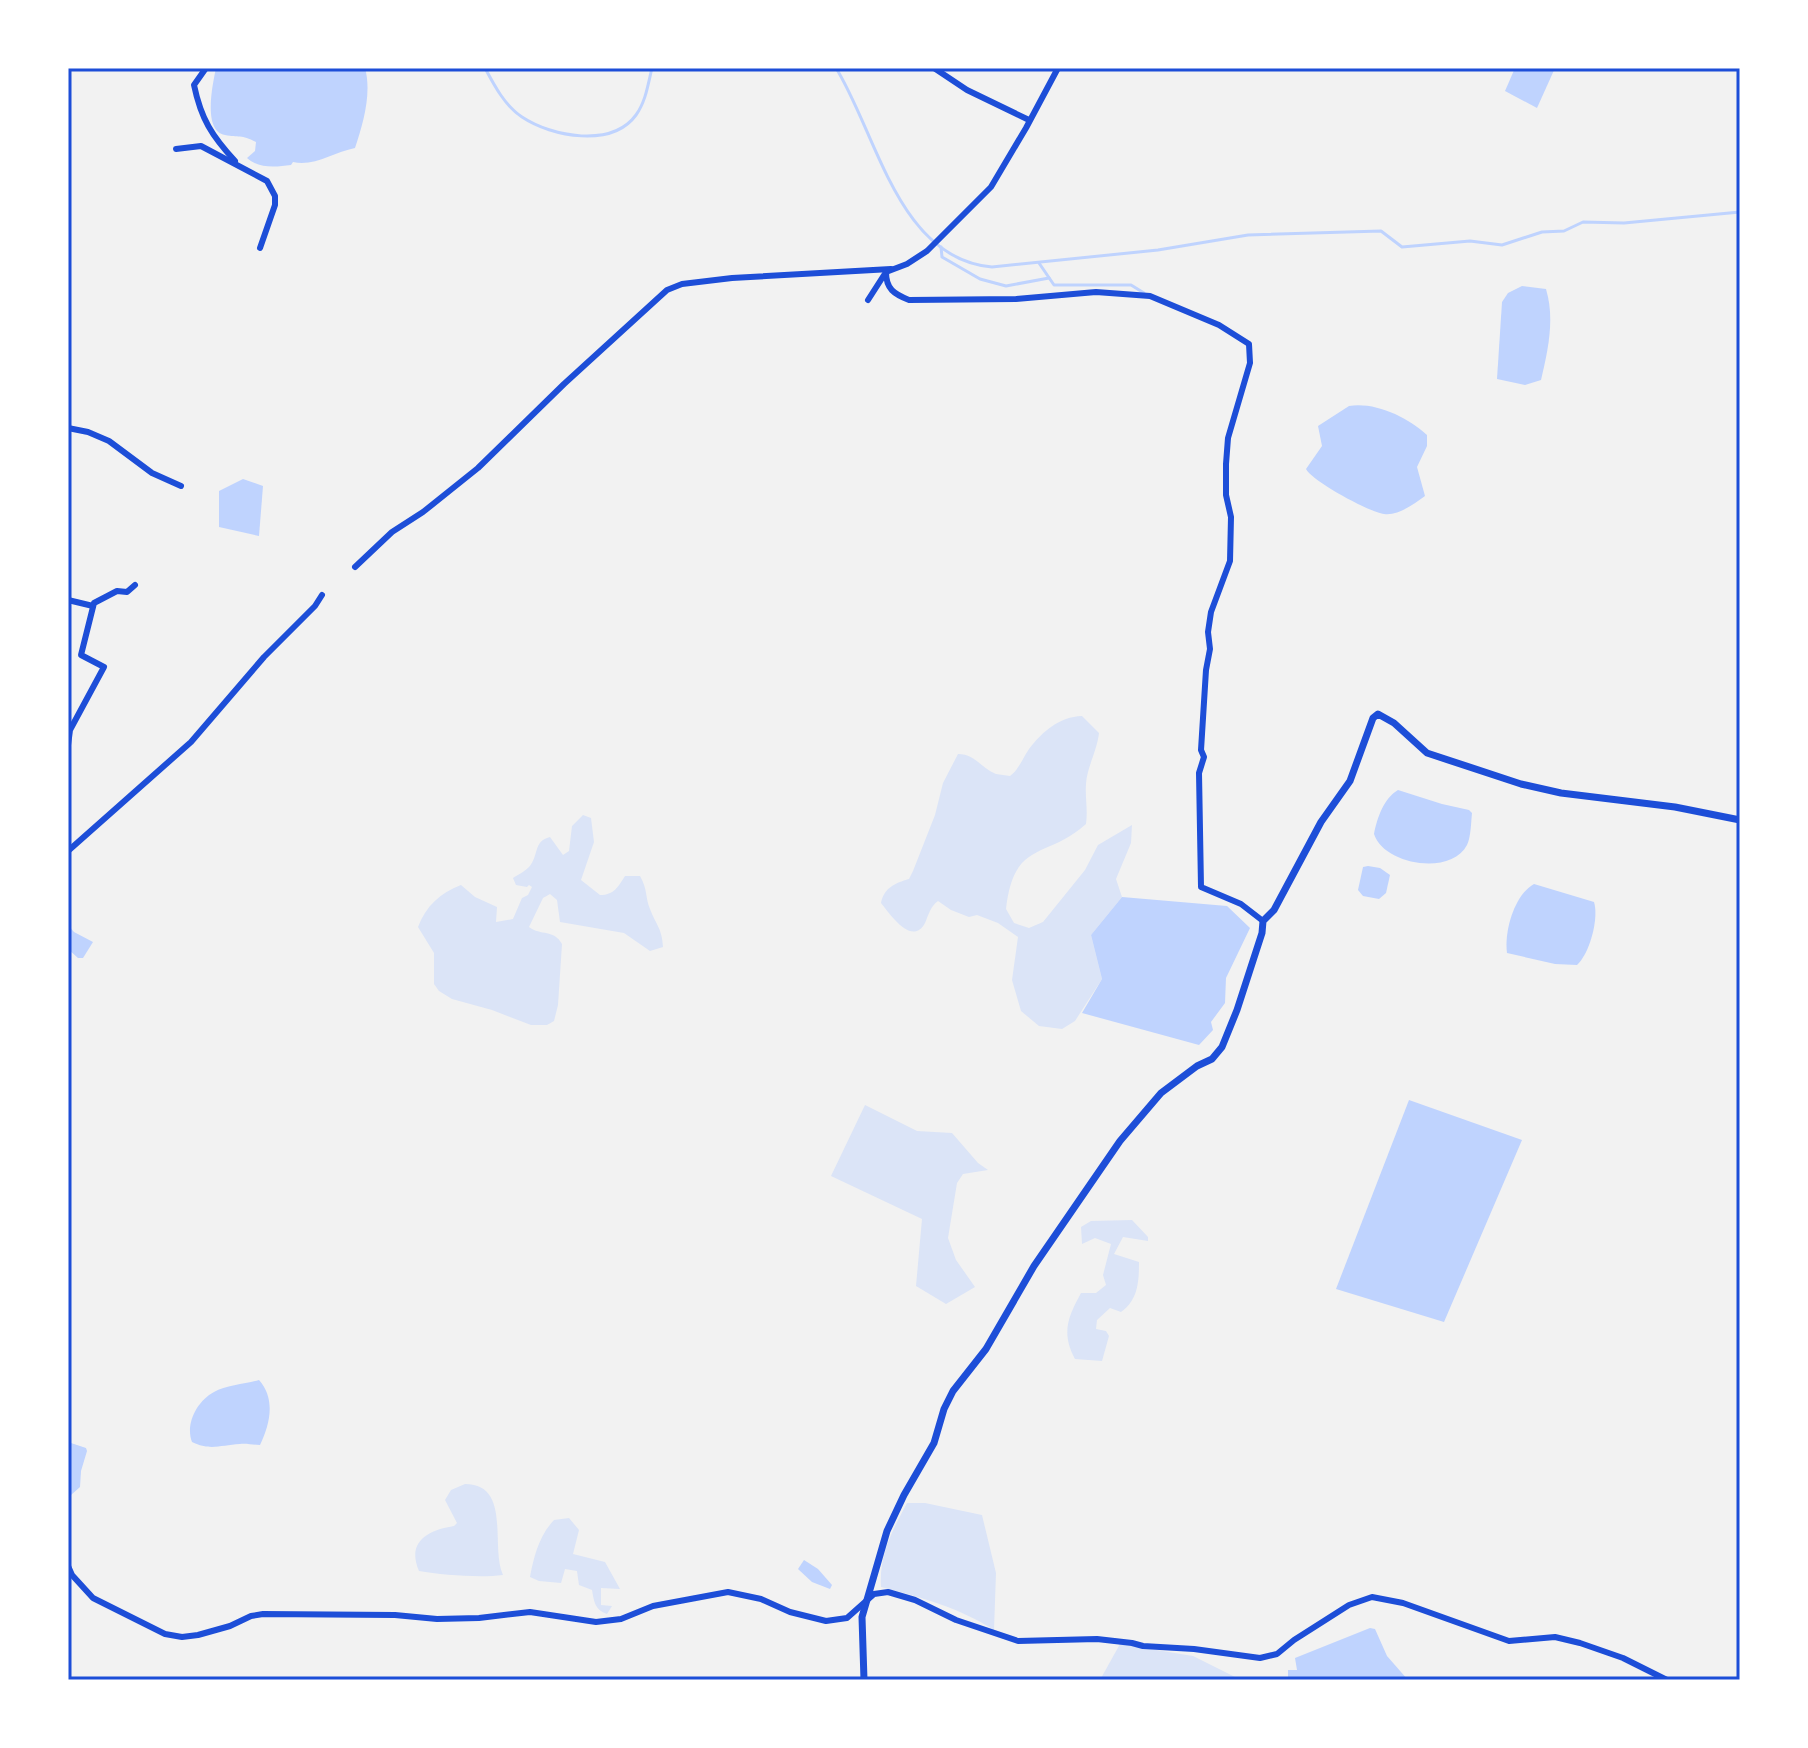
<svg xmlns="http://www.w3.org/2000/svg" width="1808" height="1748" viewBox="0 0 1808 1748" font-family="Lora,serif">
<rect width="100%" height="100%" fill="#f2f2f2"/>
<g fill="#dbe4f7">
<path d="M 1082,716 L 1099,733 C 1097,751 1087,767 1086,784 C 1085,798 1088,810 1086,824 C 1046,860 1014,839 1006,909 L 1014,923 L 1029,928 L 1043,922 L 1085,870 L 1098,845 L 1132,825 L 1131,843 L 1116,879 L 1122,897 L 1091,935 L 1102,979 L 1075,1021 L 1062,1029 L 1039,1026 L 1021,1011 L 1012,980 L 1018,937 L 998,923 L 977,915 L 969,917 L 951,910 L 938,901 C 930,907 929,914 925,923 C 912,947 890,914 881,903 C 884,888 895,883 909,879 L 913,871 L 935,815 L 943,783 L 958,754 C 975,754 981,768 996,774 C 1000,775 1006,775 1010,776 C 1020,768 1022,759 1029,749 C 1043,731 1059,717 1082,716 Z"/>
<path d="M 583,815 L 591,818 L 594,842 L 581,880 L 600,895 C 614,895 618,887 625,876 L 640,876 C 648,890 645,897 650,909 C 656,925 662,928 663,947 L 650,951 L 624,933 L 560,922 L 557,900 L 550,894 L 543,898 L 529,927 C 541,936 554,929 562,944 L 558,1005 L 554,1021 L 547,1025 L 531,1025 L 492,1010 L 452,999 L 439,991 L 434,984 L 434,953 L 418,927 C 426,906 440,893 461,885 L 475,897 L 497,907 L 496,922 L 513,919 L 522,898 L 528,895 L 532,887 L 529,885 L 527,887 L 516,885 L 513,878 C 518,875 525,871 529,867 C 539,856 533,841 550,837 L 563,855 L 569,851 L 572,826 Z"/>
<polygon points="865,1105 917,1131 952,1133 978,1163 988,1170 963,1174 957,1183 948,1238 956,1260 975,1287 946,1304 916,1286 922,1219 831,1176"/>
<path d="M 1132,1220 L 1148,1237 L 1148,1241 L 1123,1237 L 1114,1254 L 1139,1262 C 1139,1282 1138,1300 1121,1312 L 1110,1308 L 1097,1320 L 1096,1329 L 1106,1331 L 1109,1336 L 1102,1361 L 1075,1359 C 1061,1333 1068,1317 1081,1293 L 1096,1293 L 1106,1285 L 1103,1275 L 1111,1244 L 1095,1238 L 1082,1244 L 1081,1227 L 1091,1221 Z"/>
<path d="M 465,1484 C 512,1484 490,1547 503,1575 C 480,1578 442,1575 419,1571 C 406,1541 429,1530 454,1526 L 457,1523 L 445,1500 L 451,1490 Z"/>
<path d="M 907,1503 L 925,1503 L 982,1515 L 996,1573 L 994,1630 C 960,1608 920,1597 881,1587 C 879,1555 892,1531 907,1503 Z"/>
<path d="M 569,1518 L 579,1530 L 573,1554 L 605,1562 L 620,1589 L 601,1588 L 601,1605 L 612,1606 L 607,1614 C 595,1610 594,1602 592,1590 L 579,1585 L 577,1571 L 565,1569 L 561,1583 L 539,1581 L 530,1577 C 534,1556 539,1536 554,1520 Z"/>
<polygon points="1120,1644 1193,1656 1241,1680 1100,1680"/>
</g>
<g fill="#bfd3fe">
<path d="M 216,68 L 365,68 C 372,93 363,124 355,148 C 334,152 314,167 293,162 L 291,165 C 276,167 259,169 247,158 L 255,151 L 256,142 C 241,134 239,138 225,135 C 202,131 213,83 216,68 Z"/>
<polygon points="1515,68 1555,68 1537,108 1505,91"/>
<path d="M 1522,286 L 1546,289 C 1555,319 1548,350 1541,380 L 1525,385 L 1497,379 L 1502,302 L 1508,293 Z"/>
<path d="M 1349,406 C 1376,402 1407,417 1427,435 L 1427,446 L 1417,467 L 1425,496 C 1414,504 1398,516 1384,514 C 1369,512 1312,481 1306,469 L 1322,446 L 1318,426 Z"/>
<polygon points="243,479 263,486 259,536 219,527 219,491"/>
<path d="M 1398,790 L 1442,804 L 1469,810 L 1472,813 C 1471,822 1471,837 1467,845 C 1451,876 1384,865 1374,834 C 1377,818 1384,798 1398,790 Z"/>
<polygon points="1368,866 1380,868 1390,875 1386,893 1379,899 1363,896 1358,890 1363,867"/>
<path d="M 1534,884 L 1594,902 C 1599,918 1590,953 1577,965 L 1555,964 L 1507,953 C 1504,932 1514,895 1534,884 Z"/>
<polygon points="1122,897 1227,906 1250,928 1226,978 1225,1003 1211,1022 1213,1030 1199,1045 1082,1013 1102,979 1091,935"/>
<polygon points="68,925 74,932 93,942 83,958 78,958 68,949"/>
<polygon points="1409,1100 1522,1140 1444,1322 1336,1289"/>
<path d="M 259,1380 C 276,1399 270,1424 260,1445 C 253,1445 246,1443 240,1444 C 221,1445 210,1451 192,1442 C 185,1424 197,1401 214,1392 C 226,1385 246,1384 259,1380 Z"/>
<polygon points="68,1442 86,1448 87,1451 81,1471 80,1487 71,1495 68,1495"/>
<polygon points="804,1560 818,1569 832,1585 830,1589 812,1582 798,1569"/>
<polygon points="1370,1628 1375,1629 1387,1656 1408,1680 1288,1680 1288,1670 1297,1670 1295,1658"/>
</g>
<g fill="none" stroke-linecap="round" stroke-linejoin="round">
<g stroke="#bfd3fe" stroke-width="3">
<path d="M 485,68 C 494,85 505,106 522,117 C 552,137 612,148 636,115 C 646,101 648,84 652,68"/>
<path d="M 836,68 C 877,134 898,259 992,267 L 1158,250 L 1248,235 L 1381,231 L 1402,247 L 1470,241 L 1502,245 L 1542,232 L 1564,231 L 1583,222 L 1624,223 L 1740,212"/>
<polyline points="941,247 942,257 980,279 1006,286 1049,278"/>
<polyline points="1039,263 1054,285 1131,285 1144,293"/>
</g>
<g stroke="#1d4ed8" stroke-width="6">
<path d="M 206,68 L 194,85 C 201,119 212,136 235,161"/>
<polyline points="934,68 967,90 1029,120"/>
<polyline points="176,149 201,146 267,181 275,196 275,205 260,248"/>
<path d="M 886,272 C 886,289 894,294 909,300 L 1016,299 L 1096,292 L 1150,296 L 1219,325 L 1249,344 L 1250,363 L 1228,438 L 1226,464 L 1226,495 L 1231,517 L 1230,561 L 1211,612 L 1208,632 L 1210,649 L 1206,670 L 1201,750 L 1204,757 L 1199,773 L 1201,887 L 1241,904 L 1263,921"/>
<polyline points="868,300 886,272 907,264 927,251 991,187 1026,128 1058,68"/>
<polyline points="68,428 88,432 109,441 152,473 181,486"/>
<polyline points="355,567 392,532 423,512 478,468 564,384 667,290 682,284 732,278 891,269"/>
<polyline points="68,600 93,606"/>
<polyline points="68,745 70,730 104,667 81,655 94,603 117,591 127,592 135,585"/>
<polyline points="68,851 191,742 264,657 315,606 322,595"/>
<polyline points="68,1566 72,1575 93,1598 165,1634 182,1637 198,1635 230,1626 251,1616 263,1614 395,1615 437,1619 479,1618 530,1612 596,1622 621,1619 653,1606 728,1592 761,1599 790,1612 826,1621 847,1618 874,1594 888,1592 915,1600 956,1620 1018,1641 1097,1639 1132,1643 1143,1646 1194,1649 1260,1658 1277,1654 1294,1640 1349,1605 1372,1597 1403,1603 1509,1641 1555,1637 1580,1643 1623,1658 1667,1680"/>
</g>
<polyline stroke="#1d4ed8" stroke-width="7" points="864,1680 862,1617 887,1531 904,1495 934,1443 944,1409 953,1391 986,1349 1034,1266 1120,1141 1161,1093 1197,1066 1212,1059 1222,1047 1237,1010 1262,933 1263,921 1274,910 1321,822 1350,781 1373,718 1378,714 1394,723 1427,753 1521,784 1561,793 1675,807 1740,820"/>
</g>
<rect width="1808" height="1748" fill="none" stroke="#ffffff" stroke-width="140"/>
<rect x="70" y="70" width="1668" height="1608" fill="none" stroke="#1d4ed8" stroke-width="3"/>
</svg>
